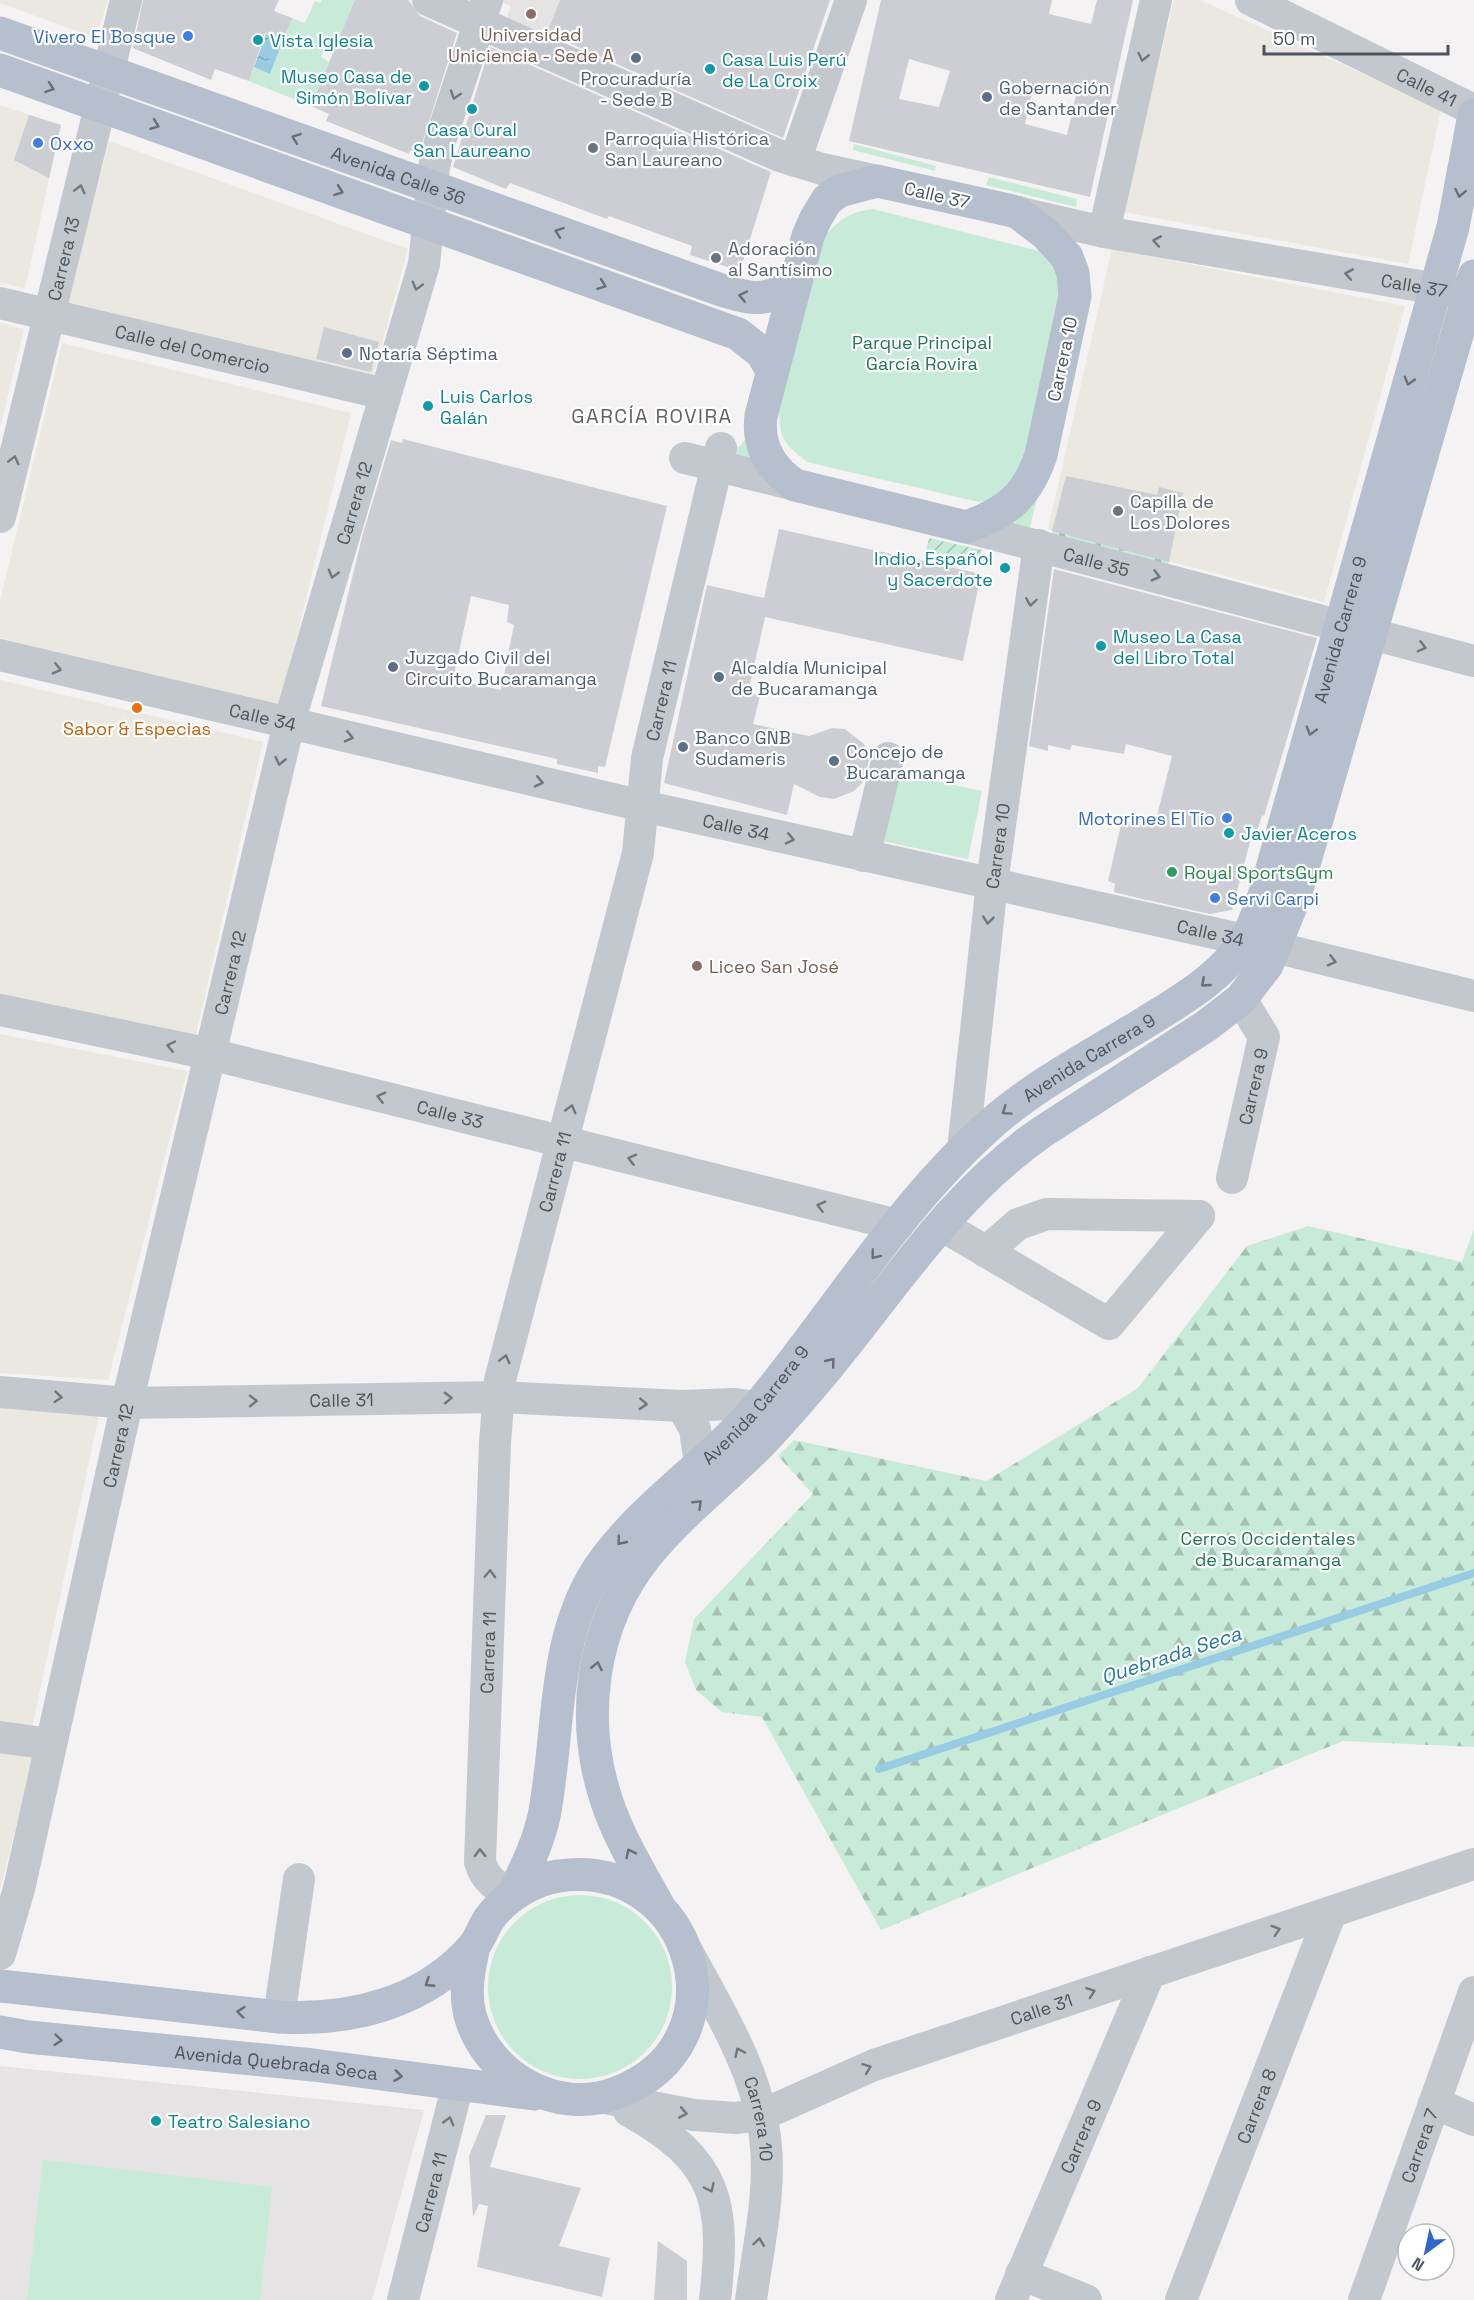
<svg xmlns="http://www.w3.org/2000/svg" width="1474" height="2300" viewBox="0 0 1474 2300" font-family="'Space Grotesk',sans-serif">
<defs>
<pattern id="forest-firs" width="22" height="20" patternUnits="userSpaceOnUse" patternTransform="scale(1.5)"><rect width="22" height="20" fill="#c7ebd8"/><path d="M5 1l3.5 6h-7zM16 11l3.5 6h-7z" fill="#a4c1b2"/></pattern>
<pattern id="cemetery-stones" width="16" height="16" patternUnits="userSpaceOnUse" patternTransform="scale(1.5)"><rect width="16" height="16" fill="#c7ebd8"/><path d="M2 7V4a2 2 0 0 1 4 0v3zM10 15v-3a2 2 0 0 1 4 0v3z" fill="#a4c1b2"/></pattern>
<pattern id="garden-furrows" width="10" height="10" patternUnits="userSpaceOnUse" patternTransform="scale(1.5)"><rect width="10" height="10" fill="#c7ebd8"/><path d="M-1 1l2-2M0 10L10 0M9 11l2-2" fill="none" stroke="#a4c1b2"/></pattern>
<pattern id="water-ripples" width="26" height="14" patternUnits="userSpaceOnUse" patternTransform="scale(1.5)"><rect width="26" height="14" fill="#99cce2"/><path d="M2 4q2-2 4 0t4 0M15 11q2-2 4 0t4 0" fill="none" stroke="#7fa8ba"/></pattern>
</defs>
<rect width="100%" height="100%" fill="#f4f2f2"/>
<g fill="#eae8e0">
<polygon points="0,0 108,0 96,38 0,3"/>
<polygon points="1174,0 1200,0 1441,109 1408,264 1123,212"/>
<polygon points="0,105 61,125 25,289 0,282"/>
<polygon points="109,141 408,249 371,383 68,303"/>
<polygon points="1112,249 1405,306 1324,602 1048,529"/>
<polygon points="0,323 24,329 0,428"/>
<polygon points="62,343 351,413 280,706 0,638 0,601"/>
<polygon points="0,680 263,742 195,1039 0,994"/>
<polygon points="0,1034 187,1071 108,1380 0,1373"/>
<polygon points="0,1407 99,1415 31,1732 0,1726"/>
<polygon points="0,1749 35,1754 0,1889"/>
</g>
<g fill="#e5e3e3">
<polygon points="496,0 560,0 545,39 505,23 511,6"/>
<polygon points="0,2066 424,2110 372,2300 0,2300"/>
</g>
<g fill="#c7ebd8">
<polygon points="322,0 355,0 334,52 325,48 321,57 329,62 311,106 249,81 254,67 270,73 292,18 305,23 315,1 320,3"/>
<polygon points="854,144 936,166 935,171 853,150"/>
<polygon points="989,177 1077,199 1076,207 986,185"/>
<path d="M 873,209 L 1039,251 L 1054,260 L 1063,277 L 1025,467 L 997,498 L 979,502 L 807,462 C 783,443 779,438 779,407 L 822,240 C 837,221 848,212 873,209 Z"/>
<polygon points="752,431 772,474 728,453 740,446"/>
<polygon points="1038,494 1029,532 998,524"/>
<polygon points="898,773 982,791 968,859 882,841"/>
<circle cx="580" cy="1987" r="92"/>
<polygon points="43,2160 272,2187 260,2300 27,2300"/>
</g>
<polygon fill="url(#forest-firs)" points="1308,1226 1462,1262 1474,1229 1474,1747 1343,1741 881,1930 762,1717 722,1712 696,1690 685,1662 694,1619 813,1494 778,1456 794,1440 986,1481 1138,1388 1247,1246"/>
<polygon fill="url(#cemetery-stones)" points="1053,528 1170,558 1167,566 1052,535"/>
<polygon fill="url(#garden-furrows)" points="929,538 982,550 978,564 926,551"/>
<polygon fill="url(#water-ripples)" points="266,34 283,40 270,74 254,67"/>
<g fill="none" stroke-linecap="round" stroke-linejoin="round">
<polyline stroke="#99cce2" stroke-width="8" points="879,1769 1474,1573"/>
</g>
<g fill="#cdced3" fill-rule="evenodd">
<polygon points="143,0 279,0 274,11 292,18 283,40 265,33 249,81 215,69 211,80 133,48"/>
<polygon points="355,0 408,0 420,16 457,33 419,153 410,150 409,154 326,121 329,114 311,106"/>
<polygon points="560,0 830,0 783,138 547,33"/>
<path d="M 881,0 L 1052,0 L 1049,14 L 1091,24 L 1097,0 L 1133,0 L 1090,197 L 849,141 ZM 909,59 L 950,71 L 939,107 L 899,99 ZM 1034,84 L 1076,95 L 1067,135 L 1025,124 Z"/>
<polygon points="490,47 771,172 740,271 690,255 692,246 609,216 607,219 510,183 506,189 453,167"/>
<polygon points="29,115 61,125 49,178 14,160"/>
<polygon points="324,327 379,342 371,372 316,359"/>
<path d="M 403,439 L 667,506 L 605,767 L 598,766 L 598,773 L 557,764 L 557,759 L 321,706 L 362,537 L 391,440 L 402,443 ZM 471,596 L 509,605 L 507,622 L 514,625 L 501,690 L 453,679 Z"/>
<polygon points="1066,476 1157,495 1159,487 1183,493 1169,562 1052,531"/>
<polygon points="779,529 981,574 963,661 765,617 748,693 760,696 753,724 809,736 832,728 845,729 864,744 870,757 863,782 854,791 834,799 820,797 794,784 787,815 664,783 707,585 764,598"/>
<polygon points="1054,569 1317,638 1264,816 1262,815 1257,832 1253,831 1232,910 1210,914 1142,899 1114,892 1115,884 1108,881 1122,820 1154,828 1172,756 1126,744 1124,754 1072,745 1070,750 1048,745 1048,751 1029,746"/>
<polygon points="486,2115 506,2115 490,2167 581,2188 559,2246 610,2258 602,2297 477,2267 488,2206 479,2204 473,2217 469,2156"/>
<polygon points="658,2241 687,2261 687,2300 654,2300"/>
</g>
<g fill="none" stroke-linecap="round" stroke-linejoin="round">
<g stroke="#c2c8ce" stroke-width="32">
<polyline points="428,0 780,156 822,169 877,181"/>
<path id="s1" d="M 1251,0 L 1474,110"/>
<polyline points="795,161 851,0"/>
<path id="s2" d="M 1017,212 L 1104,232 L 1461,293"/>
<polyline points="1104,232 1156,0"/>
<path id="s3" d="M 0,303 L 385,394"/>
<polyline points="685,458 795,485"/>
<path id="s4" d="M 0,517 L 126,0"/>
<path id="s5" d="M 966,527 L 1474,661"/>
<path id="s6" d="M 0,655 L 643,806 L 1245,940 L 1474,996"/>
<polyline points="864,856 888,758"/>
<path id="s7" d="M 0,1010 L 210,1054 L 898,1225"/>
<path id="s8" d="M 963,1150 L 992,883 L 1039,545"/>
<path id="s9" d="M 1232,1178 L 1264,1037 L 1241,999"/>
<polyline points="941,1225 1109,1324 1199,1216"/>
<polyline points="986,1252 1018,1224 1047,1214 1199,1216"/>
<path id="s10" d="M 0,1392 L 127,1403 L 498,1397 L 682,1406 L 733,1404 L 781,1410"/>
<polyline points="682,1406 695,1429 700,1464"/>
<polyline points="0,1737 51,1744"/>
<path id="s11" d="M 513,1895 C 497,1887 485,1880 480,1862 L 495,1442 L 500,1380 L 638,853 L 647,758 L 721,448"/>
<path id="s12" d="M 688,1953 C 719,2010 757,2071 765,2137 C 772,2190 758,2247 751,2300"/>
<path id="s13" d="M 0,1954 L 19,1889 L 127,1403 L 289,723 L 424,264 L 434,167 L 441,138 L 487,0"/>
<polyline points="279,2017 299,1879"/>
<path id="s14" d="M 605,2098 L 694,2115 L 735,2118 L 762,2115 L 874,2065 L 1474,1864"/>
<polyline points="1434,2103 1474,2120"/>
<path d="M 629,2111 C 719,2161 726,2203 715,2300"/>
<polyline points="1021,2274 1086,2300"/>
<path id="s15" d="M 403,2300 L 458,2084"/>
<path id="s16" d="M 1011,2300 L 1150,1972"/>
<path id="s17" d="M 1181,2300 L 1331,1912"/>
<path id="s18" d="M 1364,2300 L 1474,1992"/>
</g>
<g stroke="#b5bfcd" stroke-width="33">
<path id="s19" d="M 0,33 L 724,291 C 755,300 769,302 796,281"/>
<polyline points="0,70 738,334 762,353 772,371"/>
<path d="M 877,181 L 1017,212 L 1046,234 L 1067,257 L 1073,273 L 1075,296 L 1041,455 C 1027,496 1007,513 966,527 L 795,485 C 771,469 757,446 761,416 L 808,236 L 816,218 L 827,200 L 839,191 Z"/>
<path id="s20" d="M 513,1895 C 525,1869 538,1844 544,1816 C 560,1735 551,1640 599,1568 C 643,1504 710,1464 759,1405 C 834,1314 896,1211 983,1131 C 1030,1087 1091,1056 1146,1022 C 1183,999 1222,977 1246,939 C 1255,924 1260,906 1266,890 L 1453,227 L 1474,115"/>
<path d="M 658,1905 C 640,1872 619,1838 607,1802 C 579,1719 591,1625 646,1556 C 679,1515 722,1482 759,1445 C 779,1425 798,1402 817,1380 C 888,1296 949,1196 1042,1132 L 1206,1026 L 1241,999 L 1267,965 L 1294,899 L 1474,276"/>
<path d="M 0,1986 L 279,2017 C 351,2021 424,2003 473,1947 C 480,1939 483,1928 489,1919 C 504,1898 533,1879 559,1876 C 696,1857 748,2045 616,2093 C 556,2116 487,2076 470,2015 C 464,1992 469,1969 474,1946"/>
<path id="s21" d="M 0,2032 L 28,2037 L 313,2065 L 534,2094"/>
</g>
</g>
<defs><path id="oneway-chevron" d="M-2-3.5L2.5 0L-2 3.5" fill="none" stroke-width="1.6" stroke-linecap="round" stroke-linejoin="round" transform="scale(1.5)"/></defs>
<g stroke="#6f767f">
<use href="#oneway-chevron" transform="translate(1143 57) rotate(103)"/>
<use href="#oneway-chevron" transform="translate(455 95) rotate(108)"/>
<use href="#oneway-chevron" transform="translate(80 189) rotate(-76)"/>
<use href="#oneway-chevron" transform="translate(1157 241) rotate(-170)"/>
<use href="#oneway-chevron" transform="translate(1349 274) rotate(-170)"/>
<use href="#oneway-chevron" transform="translate(417 286) rotate(106)"/>
<use href="#oneway-chevron" transform="translate(14 460) rotate(-76)"/>
<use href="#oneway-chevron" transform="translate(333 574) rotate(106)"/>
<use href="#oneway-chevron" transform="translate(1156 576) rotate(15)"/>
<use href="#oneway-chevron" transform="translate(1031 602) rotate(98)"/>
<use href="#oneway-chevron" transform="translate(1422 647) rotate(15)"/>
<use href="#oneway-chevron" transform="translate(57 669) rotate(13)"/>
<use href="#oneway-chevron" transform="translate(349 737) rotate(13)"/>
<use href="#oneway-chevron" transform="translate(280 761) rotate(103)"/>
<use href="#oneway-chevron" transform="translate(539 782) rotate(13)"/>
<use href="#oneway-chevron" transform="translate(790 839) rotate(13)"/>
<use href="#oneway-chevron" transform="translate(988 920) rotate(96)"/>
<use href="#oneway-chevron" transform="translate(1332 961) rotate(14)"/>
<use href="#oneway-chevron" transform="translate(171 1046) rotate(-168)"/>
<use href="#oneway-chevron" transform="translate(381 1097) rotate(-166)"/>
<use href="#oneway-chevron" transform="translate(571 1109) rotate(-75)"/>
<use href="#oneway-chevron" transform="translate(632 1159) rotate(-166)"/>
<use href="#oneway-chevron" transform="translate(821 1206) rotate(-166)"/>
<use href="#oneway-chevron" transform="translate(505 1359) rotate(-76)"/>
<use href="#oneway-chevron" transform="translate(58 1397) rotate(5)"/>
<use href="#oneway-chevron" transform="translate(448 1398) rotate(-1)"/>
<use href="#oneway-chevron" transform="translate(253 1401) rotate(-1)"/>
<use href="#oneway-chevron" transform="translate(643 1404) rotate(3)"/>
<use href="#oneway-chevron" transform="translate(490 1574) rotate(-88)"/>
<use href="#oneway-chevron" transform="translate(480 1853) rotate(-91)"/>
<use href="#oneway-chevron" transform="translate(1276 1930) rotate(-18)"/>
<use href="#oneway-chevron" transform="translate(1091 1992) rotate(-19)"/>
<use href="#oneway-chevron" transform="translate(739 2052) rotate(-115)"/>
<use href="#oneway-chevron" transform="translate(867 2068) rotate(-21)"/>
<use href="#oneway-chevron" transform="translate(683 2113) rotate(11)"/>
<use href="#oneway-chevron" transform="translate(449 2121) rotate(-75)"/>
<use href="#oneway-chevron" transform="translate(710 2188) rotate(65)"/>
<use href="#oneway-chevron" transform="translate(759 2242) rotate(-82)"/>
</g>
<g stroke="#666e79">
<use href="#oneway-chevron" transform="translate(50 88) rotate(19)"/>
<use href="#oneway-chevron" transform="translate(155 125) rotate(20)"/>
<use href="#oneway-chevron" transform="translate(296 138) rotate(-160)"/>
<use href="#oneway-chevron" transform="translate(339 191) rotate(20)"/>
<use href="#oneway-chevron" transform="translate(1460 193) rotate(101)"/>
<use href="#oneway-chevron" transform="translate(559 232) rotate(-160)"/>
<use href="#oneway-chevron" transform="translate(602 285) rotate(20)"/>
<use href="#oneway-chevron" transform="translate(743 296) rotate(-168)"/>
<use href="#oneway-chevron" transform="translate(1409 381) rotate(106)"/>
<use href="#oneway-chevron" transform="translate(1311 731) rotate(106)"/>
<use href="#oneway-chevron" transform="translate(1205 983) rotate(139)"/>
<use href="#oneway-chevron" transform="translate(1006 1111) rotate(145)"/>
<use href="#oneway-chevron" transform="translate(875 1255) rotate(128)"/>
<use href="#oneway-chevron" transform="translate(831 1362) rotate(-51)"/>
<use href="#oneway-chevron" transform="translate(698 1504) rotate(-44)"/>
<use href="#oneway-chevron" transform="translate(621 1541) rotate(129)"/>
<use href="#oneway-chevron" transform="translate(597 1666) rotate(-78)"/>
<use href="#oneway-chevron" transform="translate(630 1853) rotate(-116)"/>
<use href="#oneway-chevron" transform="translate(429 1983) rotate(147)"/>
<use href="#oneway-chevron" transform="translate(241 2012) rotate(-174)"/>
<use href="#oneway-chevron" transform="translate(58 2040) rotate(5)"/>
<use href="#oneway-chevron" transform="translate(398 2076) rotate(7)"/>
</g>
<g fill="#8d6e63" stroke="#fff" stroke-width="2">
<circle cx="531" cy="14" r="6"/>
<circle cx="697" cy="966" r="6"/>
</g>
<g fill="#3f7fe0" stroke="#fff" stroke-width="2">
<circle cx="188" cy="36" r="6"/>
<circle cx="38" cy="143" r="6"/>
<circle cx="1227" cy="818" r="6"/>
<circle cx="1215" cy="898" r="6"/>
</g>
<g fill="#0f9aa8" stroke="#fff" stroke-width="2">
<circle cx="258" cy="40" r="6"/>
<circle cx="710" cy="69" r="6"/>
<circle cx="424" cy="86" r="6"/>
<circle cx="472" cy="109" r="6"/>
<circle cx="428" cy="406" r="6"/>
<circle cx="1005" cy="568" r="6"/>
<circle cx="1101" cy="646" r="6"/>
<circle cx="1229" cy="833" r="6"/>
<circle cx="156" cy="2121" r="6"/>
</g>
<g fill="#5c6f8a" stroke="#fff" stroke-width="2">
<circle cx="636" cy="58" r="6"/>
<circle cx="987" cy="97" r="6"/>
<circle cx="347" cy="353" r="6"/>
<circle cx="393" cy="667" r="6"/>
<circle cx="719" cy="677" r="6"/>
<circle cx="683" cy="747" r="6"/>
<circle cx="834" cy="761" r="6"/>
</g>
<g fill="#6b7280" stroke="#fff" stroke-width="2">
<circle cx="593" cy="148" r="6"/>
<circle cx="716" cy="258" r="6"/>
<circle cx="1118" cy="511" r="6"/>
</g>
<circle fill="#e8710a" stroke="#fff" stroke-width="2" cx="137" cy="708" r="6"/>
<circle fill="#2e9e5b" stroke="#fff" stroke-width="2" cx="1172" cy="872" r="6"/>
<g text-anchor="middle" dominant-baseline="central" stroke-width="4.5" stroke-linejoin="round" paint-order="stroke">
<g font-size="18" fill="#785e54" stroke="#fff">
<text x="531" y="34">Universidad<tspan x="531" dy="21">Uniciencia - Sede A</tspan></text>
<text x="709" y="966" text-anchor="start">Liceo San José</text>
</g>
<g font-size="18" fill="#366cbe" stroke="#fff" text-anchor="end">
<text x="176" y="36">Vivero El Bosque</text>
<text x="50" y="143" text-anchor="start">Oxxo</text>
<text x="1215" y="818">Motorines El Tío</text>
<text x="1227" y="898" text-anchor="start">Servi Carpi</text>
</g>
<g font-size="18" fill="#0d838f" stroke="#fff" text-anchor="start">
<text x="270" y="40">Vista Iglesia</text>
<text x="722" y="59">Casa Luis Perú<tspan x="722" dy="21">de La Croix</tspan></text>
<text x="412" y="76" text-anchor="end">Museo Casa de<tspan x="412" dy="21">Simón Bolívar</tspan></text>
<text x="472" y="129" text-anchor="middle">Casa Cural<tspan x="472" dy="21">San Laureano</tspan></text>
<text x="440" y="396">Luis Carlos<tspan x="440" dy="21">Galán</tspan></text>
<text x="993" y="558" text-anchor="end">Indio, Español<tspan x="993" dy="21">y Sacerdote</tspan></text>
<text x="1113" y="636">Museo La Casa<tspan x="1113" dy="21">del Libro Total</tspan></text>
<text x="1241" y="833">Javier Aceros</text>
<text x="168" y="2121">Teatro Salesiano</text>
</g>
<g font-size="18" fill="#4e5e75" stroke="#fff" text-anchor="start">
<text x="636" y="78" text-anchor="middle">Procuraduría<tspan x="636" dy="21">- Sede B</tspan></text>
<text x="999" y="87">Gobernación<tspan x="999" dy="21">de Santander</tspan></text>
<text x="359" y="353">Notaría Séptima</text>
<text x="405" y="657">Juzgado Civil del<tspan x="405" dy="21">Circuito Bucaramanga</tspan></text>
<text x="731" y="667">Alcaldía Municipal<tspan x="731" dy="21">de Bucaramanga</tspan></text>
<text x="695" y="737">Banco GNB<tspan x="695" dy="21">Sudameris</tspan></text>
<text x="846" y="751">Concejo de<tspan x="846" dy="21">Bucaramanga</tspan></text>
</g>
<g font-size="18" fill="#4c535d" stroke="#fff">
<text stroke="none"><textPath href="#s1" startOffset="196">Calle 41</textPath></text>
<text stroke="none"><textPath href="#s19" startOffset="423">Avenida Calle 36</textPath></text>
<text transform="translate(937 195) rotate(13)">Calle 37</text>
<text stroke="none"><textPath href="#s4" startOffset="266">Carrera 13</textPath></text>
<text stroke="none"><textPath href="#s2" startOffset="404">Calle 37</textPath></text>
<text stroke="none"><textPath href="#s3" startOffset="198">Calle del Comercio</textPath></text>
<text transform="translate(1062 359) rotate(-78)">Carrera 10</text>
<text stroke="none"><textPath href="#s13" startOffset="1494">Carrera 12</textPath></text>
<text stroke="none"><textPath href="#s5" startOffset="135">Calle 35</textPath></text>
<text stroke="none"><textPath href="#s20" startOffset="1576">Avenida Carrera 9</textPath></text>
<text stroke="none"><textPath href="#s11" startOffset="1230">Carrera 11</textPath></text>
<text stroke="none"><textPath href="#s6" startOffset="270">Calle 34</textPath></text>
<text stroke="none"><textPath href="#s6" startOffset="756">Calle 34</textPath></text>
<text stroke="none"><textPath href="#s8" startOffset="306">Carrera 10</textPath></text>
<text stroke="none"><textPath href="#s6" startOffset="1242">Calle 34</textPath></text>
<text stroke="none"><textPath href="#s13" startOffset="1008">Carrera 12</textPath></text>
<text stroke="none"><textPath href="#s20" startOffset="1054">Avenida Carrera 9</textPath></text>
<text stroke="none"><textPath href="#s9" startOffset="94">Carrera 9</textPath></text>
<text stroke="none"><textPath href="#s7" startOffset="462">Calle 33</textPath></text>
<text stroke="none"><textPath href="#s11" startOffset="746">Carrera 11</textPath></text>
<text stroke="none"><textPath href="#s10" startOffset="342">Calle 31</textPath></text>
<text stroke="none"><textPath href="#s20" startOffset="568">Avenida Carrera 9</textPath></text>
<text stroke="none"><textPath href="#s13" startOffset="522">Carrera 12</textPath></text>
<text stroke="none"><textPath href="#s11" startOffset="258">Carrera 11</textPath></text>
<text stroke="none"><textPath href="#s14" startOffset="458">Calle 31</textPath></text>
<text stroke="none"><textPath href="#s21" startOffset="278">Avenida Quebrada Seca</textPath></text>
<text stroke="none"><textPath href="#s17" startOffset="208">Carrera 8</textPath></text>
<text stroke="none"><textPath href="#s12" startOffset="182">Carrera 10</textPath></text>
<text stroke="none"><textPath href="#s16" startOffset="178">Carrera 9</textPath></text>
<text stroke="none"><textPath href="#s18" startOffset="164">Carrera 7</textPath></text>
<text stroke="none"><textPath href="#s15" startOffset="111">Carrera 11</textPath></text>
</g>
<g font-size="18" fill="#5b616d" stroke="#fff" text-anchor="start">
<text x="605" y="138">Parroquia Histórica<tspan x="605" dy="21">San Laureano</tspan></text>
<text x="728" y="248">Adoración<tspan x="728" dy="21">al Santísimo</tspan></text>
<text x="1130" y="501">Capilla de<tspan x="1130" dy="21">Los Dolores</tspan></text>
</g>
<g font-size="18" fill="#237755" stroke="#fff">
<text x="922" y="342">Parque Principal<tspan x="922" dy="21">García Rovira</tspan></text>
<text x="1268" y="1538">Cerros Occidentales<tspan x="1268" dy="21">de Bucaramanga</tspan></text>
</g>
<g font-size="18" fill="#c56008" stroke="#fff">
<text x="137" y="728">Sabor &amp; Especias</text>
</g>
<g font-size="18" fill="#27864d" stroke="#fff" text-anchor="start">
<text x="1184" y="872">Royal SportsGym</text>
</g>
<g font-size="20" letter-spacing="1.5" fill="#5f6166" stroke="#fff">
<text x="652" y="416">GARCÍA ROVIRA</text>
</g>
<g font-size="20" font-style="italic" fill="#1e779d" stroke="#fff">
<text transform="translate(1171 1655) rotate(-18)">Quebrada Seca</text>
</g>
</g>
<g transform="translate(1426 2252) rotate(213)"><circle r="28" fill="#ffffff" stroke="#b7babe" stroke-width="1.5"/>
<path d="M0-4.5L10 22L0 15L-10 22Z" fill="#3067cf"/>
<text y="-9" font-size="16" font-weight="bold" text-anchor="middle" fill="#4c535d">N</text>
</g>
<path d="M1264 45v9h184v-9" fill="none" stroke="#4c535d" stroke-width="3"/>
<text x="1273" y="45" font-size="18" fill="#4c535d" stroke="#ffffff" stroke-width="4.5" paint-order="stroke">50 m</text>
</svg>
